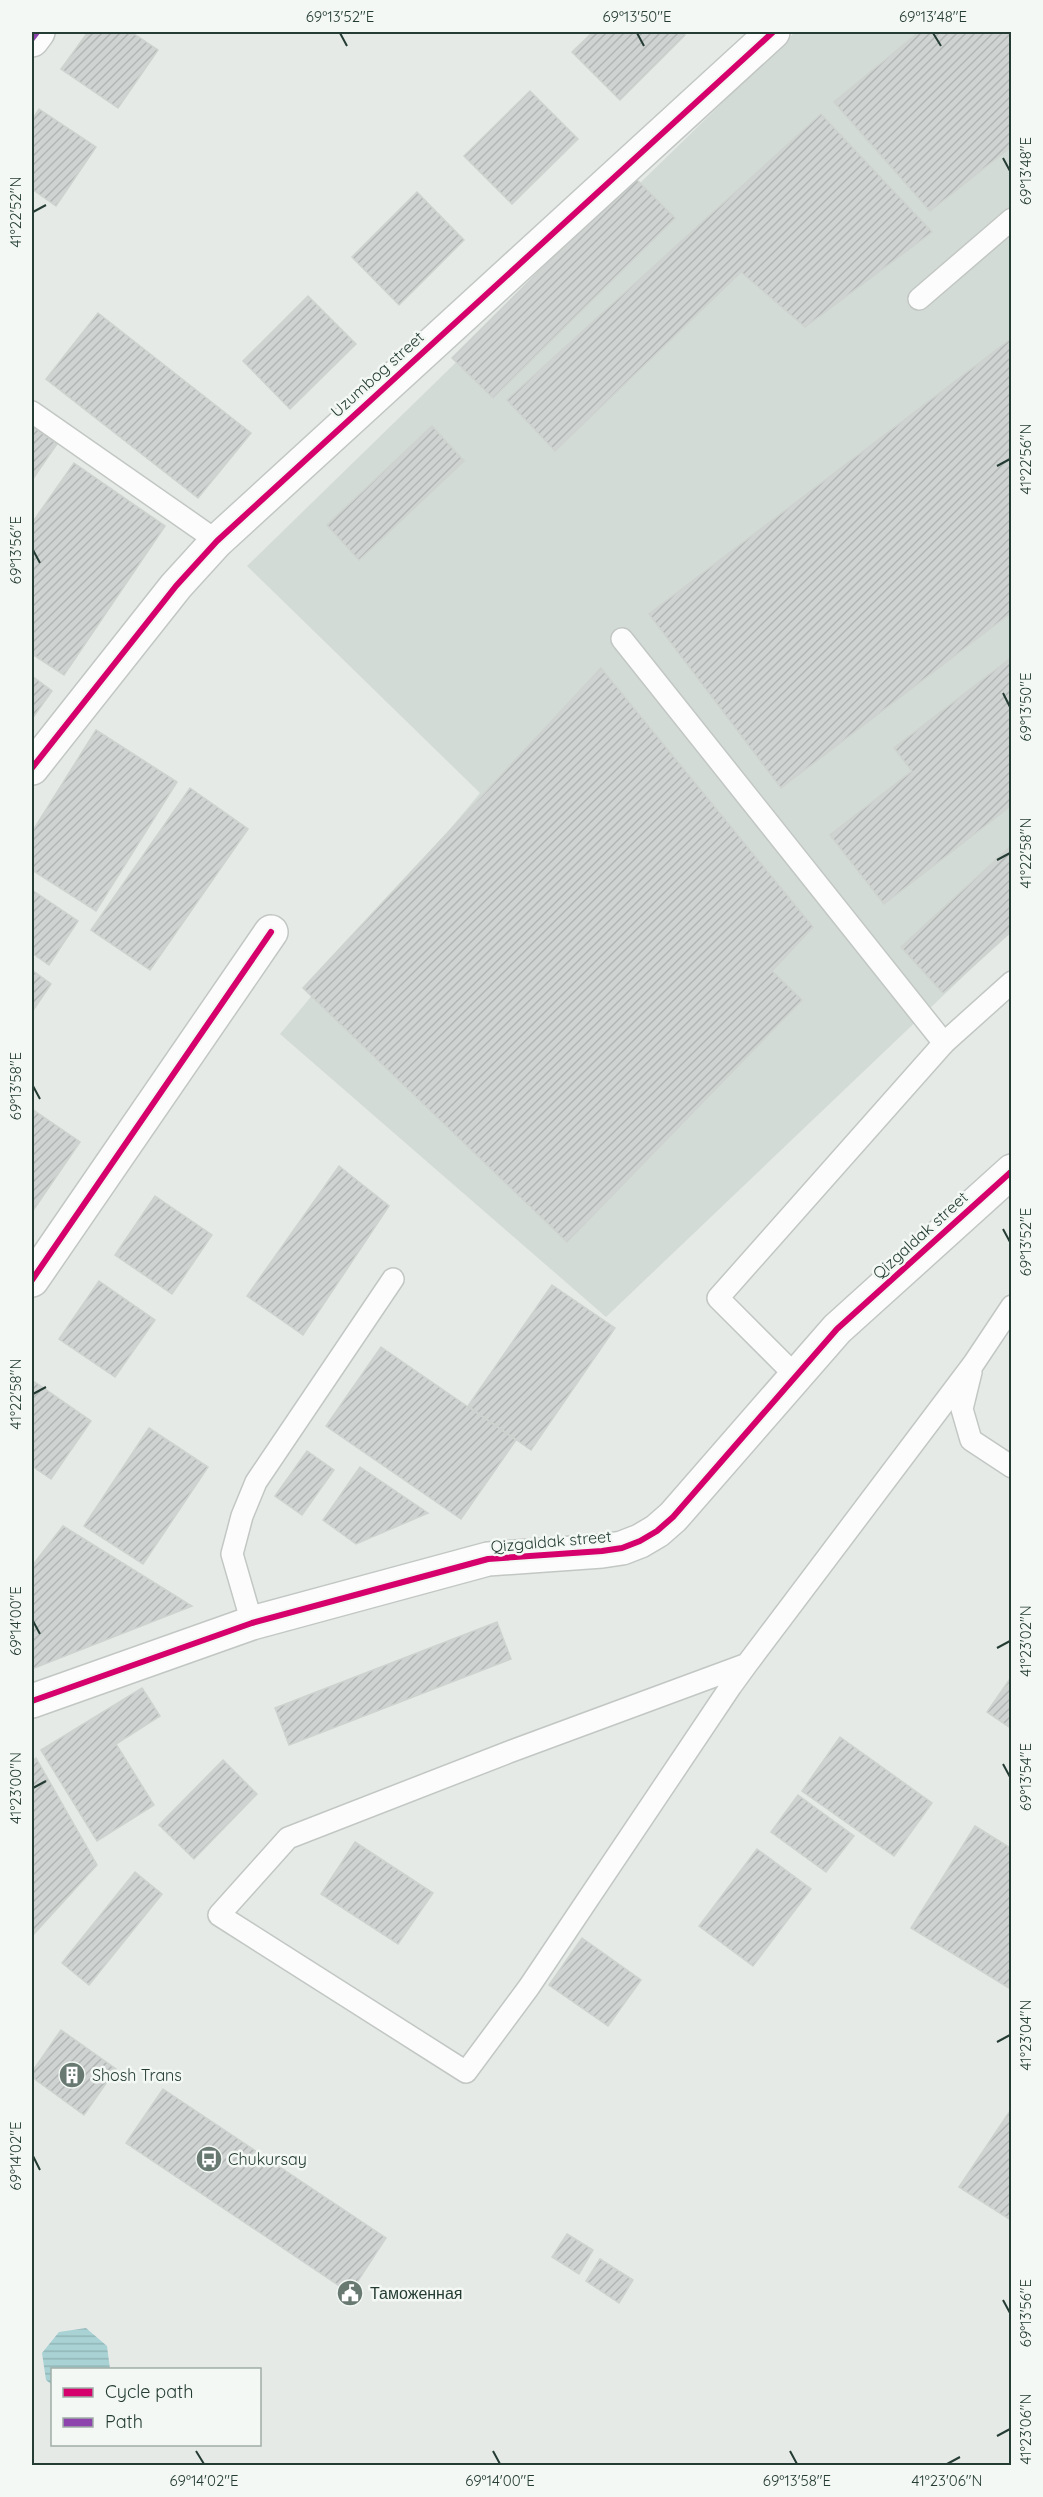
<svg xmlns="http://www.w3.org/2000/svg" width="1043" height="2497" viewBox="0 0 1043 2497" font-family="Quicksand,sans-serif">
<defs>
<pattern id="water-rules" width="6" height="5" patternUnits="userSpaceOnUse" patternTransform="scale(1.5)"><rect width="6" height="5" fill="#a9d2d5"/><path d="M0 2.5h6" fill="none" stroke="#91b5b7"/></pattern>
<pattern id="building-hatch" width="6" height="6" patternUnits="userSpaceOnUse" patternTransform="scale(1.5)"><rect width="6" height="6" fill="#cfd3d1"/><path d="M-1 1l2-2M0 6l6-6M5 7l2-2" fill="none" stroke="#b2b6b4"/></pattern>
</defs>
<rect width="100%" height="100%" fill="#e5eae7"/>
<polygon fill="#d3dbd7" points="795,32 1011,32 1011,931 606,1317 280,1034 480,793 247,566"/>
<polygon fill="url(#water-rules)" points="86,2328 107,2346 110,2369 52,2370 52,2385 46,2380 42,2353 59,2332"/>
<g fill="url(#building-hatch)" stroke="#ced3d0" stroke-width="1.5">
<polygon points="88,32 131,32 158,50 118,108 61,69"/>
<polygon points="593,32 682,32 685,35 620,100 572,52"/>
<polygon points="919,32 1012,32 1012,146 930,211 834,102"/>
<polygon points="530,91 578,139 512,204 464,156"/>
<polygon points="39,109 96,147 56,206 32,189 32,120"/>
<polygon points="821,114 932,232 805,327 741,272 555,451 507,400"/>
<polygon points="634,177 675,218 493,398 452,358"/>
<polygon points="417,192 464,240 399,305 352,257"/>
<polygon points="308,296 356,344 290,409 243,361"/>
<polygon points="98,313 251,433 198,498 46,379"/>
<polygon points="1012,338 1012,612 781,788 649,614"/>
<polygon points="32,426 57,444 32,480"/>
<polygon points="432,426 464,461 359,560 327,525"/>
<polygon points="74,463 165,526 64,675 32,654 32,523"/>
<polygon points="1012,657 1012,805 884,904 830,835 912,771 894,748"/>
<polygon points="601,668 813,927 772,971 802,1000 567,1242 303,988"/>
<polygon points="32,676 52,691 32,719"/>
<polygon points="96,730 177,782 96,911 32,870 32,832"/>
<polygon points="190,788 248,829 150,970 91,930"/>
<polygon points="1012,845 1012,931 943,993 901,947"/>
<polygon points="32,890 78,921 49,965 32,953"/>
<polygon points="32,970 51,984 32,1012"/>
<polygon points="32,1109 80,1142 32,1212"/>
<polygon points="339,1166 389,1206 303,1335 247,1296"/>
<polygon points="155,1196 212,1235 172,1294 115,1255"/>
<polygon points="99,1281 155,1320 115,1377 59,1339"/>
<polygon points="552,1285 615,1328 531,1450 468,1406"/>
<polygon points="381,1347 516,1440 461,1519 326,1426"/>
<polygon points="35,1382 91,1421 51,1479 32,1466 32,1387"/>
<polygon points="149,1428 208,1467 143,1564 84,1526"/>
<polygon points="307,1451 334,1470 302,1515 275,1496"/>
<polygon points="360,1467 428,1513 356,1544 323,1520"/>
<polygon points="63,1526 192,1606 32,1669 32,1566"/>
<polygon points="497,1622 511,1659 289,1745 275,1708"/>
<polygon points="1012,1676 1012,1729 987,1712"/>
<polygon points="142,1688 160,1716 116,1744 154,1805 97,1841 41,1750"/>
<polygon points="840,1737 932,1803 894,1856 802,1791"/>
<polygon points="36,1758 97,1865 32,1936 32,1761"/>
<polygon points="223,1760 257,1794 194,1859 159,1825"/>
<polygon points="798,1795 854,1836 826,1872 771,1832"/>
<polygon points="975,1826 1012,1849 1012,1990 911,1928"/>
<polygon points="355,1842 433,1893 398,1944 321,1894"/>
<polygon points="757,1849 811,1889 753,1966 699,1926"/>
<polygon points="135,1872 162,1894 89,1985 62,1963"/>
<polygon points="582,1938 641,1980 608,2026 549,1985"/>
<polygon points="61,2030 116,2069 84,2115 32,2077 32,2072"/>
<polygon points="163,2089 386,2238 350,2293 126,2143"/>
<polygon points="1012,2108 1012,2221 959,2187"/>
<polygon points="567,2234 593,2250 579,2274 552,2257"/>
<polygon points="600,2259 633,2280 619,2303 586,2281"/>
</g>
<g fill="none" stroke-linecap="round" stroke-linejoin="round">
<defs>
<g id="service">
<polyline points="919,299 1012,219"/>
<polyline points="32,412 217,541"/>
<polyline points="622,639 944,1043"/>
<polyline points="971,1372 962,1409 971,1440 1012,1467"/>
<polyline points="796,1376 718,1298 944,1043 1012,982"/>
<polyline points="252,1623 232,1554 242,1516 256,1482 393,1279"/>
<polyline points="747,1664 509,1752 288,1838 219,1915 466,2072 529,1987 731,1686 747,1664 974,1363 1012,1306"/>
</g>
<g id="minor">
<polyline points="32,40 38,32"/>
<polyline points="32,768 176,586 217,541 773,32"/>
<polyline points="32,1280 271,932"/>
</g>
<polyline id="tertiary" points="32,1701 252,1623 488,1559 602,1551 622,1548 640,1541 657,1531 673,1517 837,1329 1012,1171"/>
</defs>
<use href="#service" stroke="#c2c7c4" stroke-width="24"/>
<use href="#minor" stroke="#c2c7c4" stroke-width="36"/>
<use href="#tertiary" stroke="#c2c7c4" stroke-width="36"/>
<use href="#service" stroke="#fbfcfb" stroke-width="21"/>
<use href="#minor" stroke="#fbfcfb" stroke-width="33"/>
<use href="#tertiary" stroke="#fbfcfb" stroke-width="33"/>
<polyline stroke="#8e44ad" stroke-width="4.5" stroke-dasharray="9 4.5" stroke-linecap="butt" points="32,40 38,32"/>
<defs>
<g id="cycleway">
<polyline points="32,768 176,586 217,541 773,32"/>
<polyline points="32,1280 271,932"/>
<polyline points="32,1701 252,1623 488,1559 602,1551 622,1548 640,1541 657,1531 673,1517 837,1329 1012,1171"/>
</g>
</defs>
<use href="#cycleway" stroke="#f3f8f5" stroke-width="10"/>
<use href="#cycleway" stroke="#d6006c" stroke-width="6"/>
</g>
<path fill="none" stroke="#243c33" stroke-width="2" d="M 340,33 L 347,46M 637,33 L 644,46M 933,33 L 941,46M 1003,158 L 1010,171M 33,212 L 46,205M 997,466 L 1010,459M 33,550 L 40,563M 1003,693 L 1010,707M 997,860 L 1010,853M 33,1086 L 40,1099M 1003,1229 L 1010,1242M 33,1394 L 46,1387M 33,1621 L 40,1634M 997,1648 L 1010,1641M 1003,1764 L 1010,1777M 33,1788 L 46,1781M 997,2042 L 1010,2035M 33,2156 L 40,2170M 1003,2300 L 1010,2313M 997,2436 L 1010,2429M 196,2451 L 204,2464M 493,2451 L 500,2464M 790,2451 L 797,2464M 947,2464 L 960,2457"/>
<defs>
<symbol id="building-disc" viewBox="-11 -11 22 22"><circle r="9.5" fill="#687972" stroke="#f3f8f5"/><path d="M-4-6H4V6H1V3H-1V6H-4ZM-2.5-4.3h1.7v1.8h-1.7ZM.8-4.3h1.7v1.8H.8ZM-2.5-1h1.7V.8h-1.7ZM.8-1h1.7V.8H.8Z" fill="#fff"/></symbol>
<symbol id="bus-disc" viewBox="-11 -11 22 22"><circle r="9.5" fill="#687972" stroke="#f3f8f5"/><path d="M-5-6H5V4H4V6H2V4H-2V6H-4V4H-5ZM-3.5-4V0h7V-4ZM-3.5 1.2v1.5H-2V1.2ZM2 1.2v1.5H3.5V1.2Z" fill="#fff"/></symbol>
<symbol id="civic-disc" viewBox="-11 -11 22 22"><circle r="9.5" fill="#687972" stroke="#f3f8f5"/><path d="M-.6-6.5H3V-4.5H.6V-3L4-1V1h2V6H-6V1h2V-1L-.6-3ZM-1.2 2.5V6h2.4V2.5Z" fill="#fff"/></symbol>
</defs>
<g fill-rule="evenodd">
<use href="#building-disc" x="57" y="2060" width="30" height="30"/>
<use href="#bus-disc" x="194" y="2144" width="30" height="30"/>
<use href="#civic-disc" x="335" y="2278" width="30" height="30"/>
</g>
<g text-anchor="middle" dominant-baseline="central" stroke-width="5" stroke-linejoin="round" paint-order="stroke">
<g font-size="16" fill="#243c33" stroke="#f3f8f5">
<text transform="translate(377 374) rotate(-42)">Uzumbog street</text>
<text transform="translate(920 1235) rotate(-42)">Qizgaldak street</text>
<text transform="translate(551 1541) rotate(-5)">Qizgaldak street</text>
</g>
<g font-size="16" fill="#243c33" stroke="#f3f8f5" text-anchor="start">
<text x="92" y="2075">Shosh Trans</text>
<text x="228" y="2159">Chukursay</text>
<text x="370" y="2293">Таможенная</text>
</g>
</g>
<rect width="1043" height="2497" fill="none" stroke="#f3f8f5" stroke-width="66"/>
<rect x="51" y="2368" width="210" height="78" fill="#f3f8f5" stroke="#a0ada7" stroke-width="1.5"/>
<rect x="63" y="2388" width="30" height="9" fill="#d6006c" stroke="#a0ada7" stroke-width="1.5"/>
<text x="105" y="2398" font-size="18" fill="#243c33">Cycle path</text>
<rect x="63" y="2418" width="30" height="9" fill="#8e44ad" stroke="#a0ada7" stroke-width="1.5"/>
<text x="105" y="2428" font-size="18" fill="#243c33">Path</text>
<rect x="33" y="33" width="977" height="2431" fill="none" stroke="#243c33" stroke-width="2"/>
<g font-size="15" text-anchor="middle" fill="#243c33">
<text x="340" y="22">69°13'52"E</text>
<text x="637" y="22">69°13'50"E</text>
<text x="933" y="22">69°13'48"E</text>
<text transform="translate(1026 171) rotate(-90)" y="5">69°13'48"E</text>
<text transform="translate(16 212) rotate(-90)" y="5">41°22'52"N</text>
<text transform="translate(1026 459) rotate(-90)" y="5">41°22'56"N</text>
<text transform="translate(16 550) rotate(-90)" y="5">69°13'56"E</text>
<text transform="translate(1026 707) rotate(-90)" y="5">69°13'50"E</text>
<text transform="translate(1026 853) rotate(-90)" y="5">41°22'58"N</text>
<text transform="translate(16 1086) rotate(-90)" y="5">69°13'58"E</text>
<text transform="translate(1026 1242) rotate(-90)" y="5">69°13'52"E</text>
<text transform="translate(16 1394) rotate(-90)" y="5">41°22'58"N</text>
<text transform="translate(16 1621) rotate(-90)" y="5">69°14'00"E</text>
<text transform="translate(1026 1641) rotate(-90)" y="5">41°23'02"N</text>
<text transform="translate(1026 1777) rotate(-90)" y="5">69°13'54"E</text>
<text transform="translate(16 1788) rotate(-90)" y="5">41°23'00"N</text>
<text transform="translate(1026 2035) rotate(-90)" y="5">41°23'04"N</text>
<text transform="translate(16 2156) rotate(-90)" y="5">69°14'02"E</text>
<text transform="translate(1026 2313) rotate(-90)" y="5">69°13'56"E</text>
<text transform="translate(1026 2429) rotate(-90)" y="5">41°23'06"N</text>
<text x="204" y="2486">69°14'02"E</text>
<text x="500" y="2486">69°14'00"E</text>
<text x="797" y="2486">69°13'58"E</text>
<text x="947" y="2486">41°23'06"N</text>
</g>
</svg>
